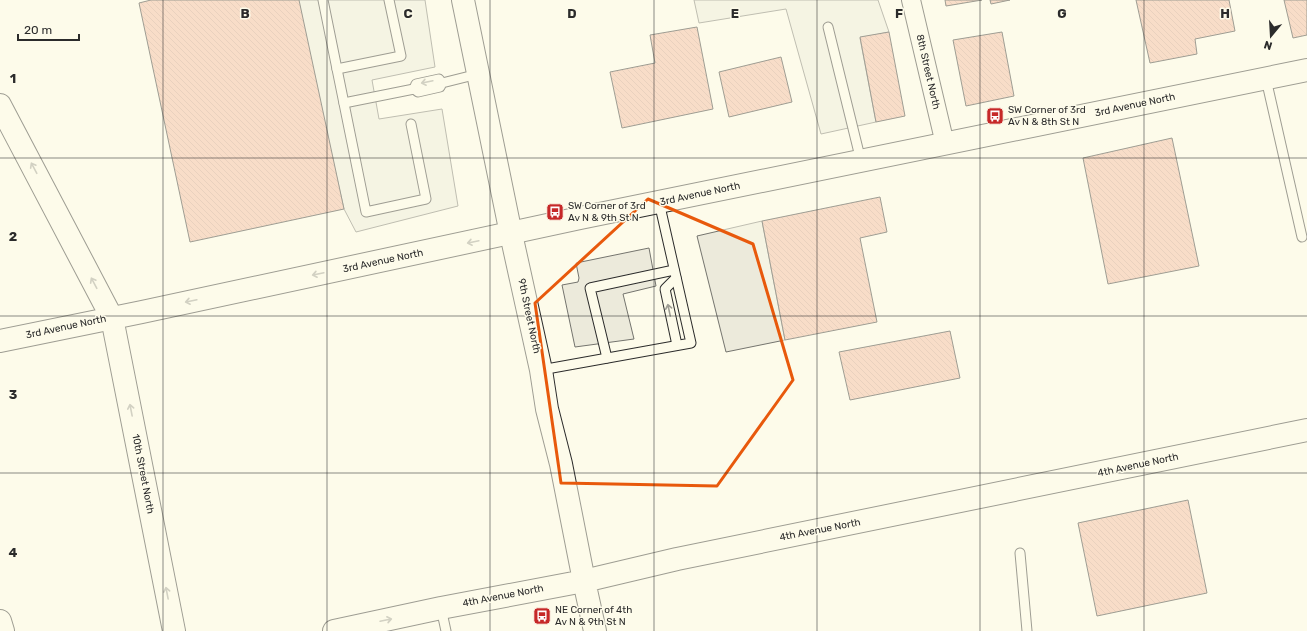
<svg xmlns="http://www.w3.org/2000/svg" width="1307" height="631" viewBox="0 0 1307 631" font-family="Rubik,sans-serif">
<defs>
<pattern id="building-back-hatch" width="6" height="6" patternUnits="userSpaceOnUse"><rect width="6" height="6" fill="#f2b8a0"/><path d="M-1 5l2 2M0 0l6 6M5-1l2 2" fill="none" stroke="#d09e8a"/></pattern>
</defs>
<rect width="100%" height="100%" fill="#fdfbea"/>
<g fill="#eceadb" stroke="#74746e">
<polygon points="296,0 425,0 435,67 372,80 379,119 442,109 458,206 356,232 344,209"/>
<polygon points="694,0 878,0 889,32 860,38 876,122 821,134 786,9 699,23"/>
<polygon points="762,221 785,340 726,352 697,236"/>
<polygon points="649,248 656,286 623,294 634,339 575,347 562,285 578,282 579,278 576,263"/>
</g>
<g fill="url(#building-back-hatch)" stroke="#2b2b2b">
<polygon points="151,0 299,0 344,209 190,242 139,3"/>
<polygon points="945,0 982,0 946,6"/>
<polygon points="990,0 1010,0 991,4"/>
<polygon points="1136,0 1229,0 1235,31 1195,39 1197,54 1150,63"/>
<polygon points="1284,0 1307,0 1307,35 1293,38"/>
<polygon points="697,27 713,109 622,128 610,72 655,63 650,35"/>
<polygon points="889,32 905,116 876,122 860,37"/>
<polygon points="1002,32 1014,96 966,106 953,40"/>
<polygon points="781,57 792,102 729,117 719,72"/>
<polygon points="1172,138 1199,266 1108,284 1083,158"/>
<polygon points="880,197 887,232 860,238 877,322 785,340 762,221"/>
<polygon points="950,331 960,378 850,400 839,352"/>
<polygon points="1188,500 1207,593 1097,616 1078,523"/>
</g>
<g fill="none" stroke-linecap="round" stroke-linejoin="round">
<defs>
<g id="service">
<polyline points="323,0 366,212 426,199 411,124"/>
<polyline points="828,27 861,161"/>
<polyline points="337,69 401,56 389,0"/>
<polyline points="1266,79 1302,237"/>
<polyline points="414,89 416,84 439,79 442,83"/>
<polyline points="344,103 414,89 418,92 440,87 442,83 478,74"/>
<polyline points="676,278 665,289 677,345"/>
<polyline points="607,358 590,288 674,270"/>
<polyline points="541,370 691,343 659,202"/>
<polyline points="1020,553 1027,631"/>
<polyline points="441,608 446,631"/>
</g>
<polyline id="minor" points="911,0 945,144"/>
<polyline id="tertiary" points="595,631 584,581 677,559 1307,430"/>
<g id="primary">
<polyline points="112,318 174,631"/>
<polyline points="0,341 142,312 580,218 1307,70"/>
<polyline points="334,631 441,608 584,581 561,464 547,409 541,370 511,234 463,0"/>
</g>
<g id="motorway">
<polyline points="0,105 112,318"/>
<polyline points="0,621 3,631"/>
</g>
</defs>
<use href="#service" stroke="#2b2b2b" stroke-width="11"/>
<use href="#minor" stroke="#2b2b2b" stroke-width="20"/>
<use href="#tertiary" stroke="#2b2b2b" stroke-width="24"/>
<use href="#primary" stroke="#2b2b2b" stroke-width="24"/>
<use href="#motorway" stroke="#2b2b2b" stroke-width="24"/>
<use href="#service" stroke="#fdfbea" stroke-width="9"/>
<use href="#minor" stroke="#fdfbea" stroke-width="18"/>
<use href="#tertiary" stroke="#fdfbea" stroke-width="22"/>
<use href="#primary" stroke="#fdfbea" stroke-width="22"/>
<use href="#motorway" stroke="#fdfbea" stroke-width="22"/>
</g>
<defs><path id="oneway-shaft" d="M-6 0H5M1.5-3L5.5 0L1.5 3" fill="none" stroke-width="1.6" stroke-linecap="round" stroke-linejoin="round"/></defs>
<g stroke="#9e9d94">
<use href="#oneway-shaft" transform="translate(427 82) rotate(168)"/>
<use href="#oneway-shaft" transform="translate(34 168) rotate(-118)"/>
<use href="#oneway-shaft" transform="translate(473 242) rotate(168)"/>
<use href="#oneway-shaft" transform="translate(318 274) rotate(168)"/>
<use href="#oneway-shaft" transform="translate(94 283) rotate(-118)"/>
<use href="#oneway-shaft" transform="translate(191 301) rotate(168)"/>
<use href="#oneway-shaft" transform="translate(669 310) rotate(-102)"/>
<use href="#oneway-shaft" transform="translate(131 410) rotate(-101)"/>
<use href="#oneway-shaft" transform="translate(167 593) rotate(-101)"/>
<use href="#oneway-shaft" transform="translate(386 620) rotate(-12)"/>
</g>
<path d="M0 0H1307V631H0ZM 648,199 L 753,244 L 793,380 L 717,486 L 561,483 L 535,303 Z" fill="#fdfbea" fill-opacity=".55" fill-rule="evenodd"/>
<path fill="none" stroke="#e8590c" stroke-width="3" stroke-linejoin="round" d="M 648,199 L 753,244 L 793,380 L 717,486 L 561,483 L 535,303 Z"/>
<path fill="none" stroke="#2b2b2b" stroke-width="1" stroke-opacity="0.55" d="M 163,0 L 163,631M 327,0 L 327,631M 490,0 L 490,631M 654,0 L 654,631M 817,0 L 817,631M 980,0 L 980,631M 1144,0 L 1144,631M 0,158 L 1307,158M 0,316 L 1307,316M 0,473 L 1307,473"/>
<defs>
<symbol id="bus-square" viewBox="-11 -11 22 22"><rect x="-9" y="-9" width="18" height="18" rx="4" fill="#c62828" stroke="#fdfbea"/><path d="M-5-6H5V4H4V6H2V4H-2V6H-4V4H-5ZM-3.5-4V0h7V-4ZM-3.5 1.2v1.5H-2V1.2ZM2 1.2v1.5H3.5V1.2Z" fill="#fff"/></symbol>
</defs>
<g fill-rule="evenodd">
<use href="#bus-square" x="985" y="106" width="20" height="20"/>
<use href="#bus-square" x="545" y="202" width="20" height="20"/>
<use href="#bus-square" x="532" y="606" width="20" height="20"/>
</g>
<g text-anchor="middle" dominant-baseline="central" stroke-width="3" stroke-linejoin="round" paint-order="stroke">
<g font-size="10" fill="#2b2b2b" stroke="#fdfbea">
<text transform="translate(928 72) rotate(77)">8th Street North</text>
<text transform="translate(1135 105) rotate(-12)">3rd Avenue North</text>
<text transform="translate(700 194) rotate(-12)">3rd Avenue North</text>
<text transform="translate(383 261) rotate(-12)">3rd Avenue North</text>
<text transform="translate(529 316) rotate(78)">9th Street North</text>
<text transform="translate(66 327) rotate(-12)">3rd Avenue North</text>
<text transform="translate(1138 465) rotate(-12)">4th Avenue North</text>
<text transform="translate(143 474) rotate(79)">10th Street North</text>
<text transform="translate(820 530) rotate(-11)">4th Avenue North</text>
<text transform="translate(503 596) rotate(-11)">4th Avenue North</text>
</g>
<g font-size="10" fill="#2b2b2b" stroke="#fdfbea" text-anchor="start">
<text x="1008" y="110">SW Corner of 3rd<tspan x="1008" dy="12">Av N &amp; 8th St N</tspan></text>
<text x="568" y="206">SW Corner of 3rd<tspan x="568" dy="12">Av N &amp; 9th St N</tspan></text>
<text x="555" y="610">NE Corner of 4th<tspan x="555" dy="12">Av N &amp; 9th St N</tspan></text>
</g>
</g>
<g font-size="13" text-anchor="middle" font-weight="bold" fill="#2b2b2b" stroke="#fdfbea" stroke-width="3" stroke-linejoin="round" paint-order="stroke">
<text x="245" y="18">B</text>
<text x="408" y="18">C</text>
<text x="572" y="18">D</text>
<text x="735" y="18">E</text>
<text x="899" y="18">F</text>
<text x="1062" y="18">G</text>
<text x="1225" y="18">H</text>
<text x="13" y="83">1</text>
<text x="13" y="241">2</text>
<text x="13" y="399">3</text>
<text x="13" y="557">4</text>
</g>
<g transform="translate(1271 36) rotate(198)" stroke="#fdfbea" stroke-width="3" paint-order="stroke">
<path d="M0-3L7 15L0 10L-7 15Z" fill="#2b2b2b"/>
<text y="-6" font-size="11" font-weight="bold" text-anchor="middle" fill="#2b2b2b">N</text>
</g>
<path d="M18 34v6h61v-6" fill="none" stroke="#2b2b2b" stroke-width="2"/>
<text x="24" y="34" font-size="12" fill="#2b2b2b" stroke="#fdfbea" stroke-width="3" paint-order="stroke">20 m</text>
</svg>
